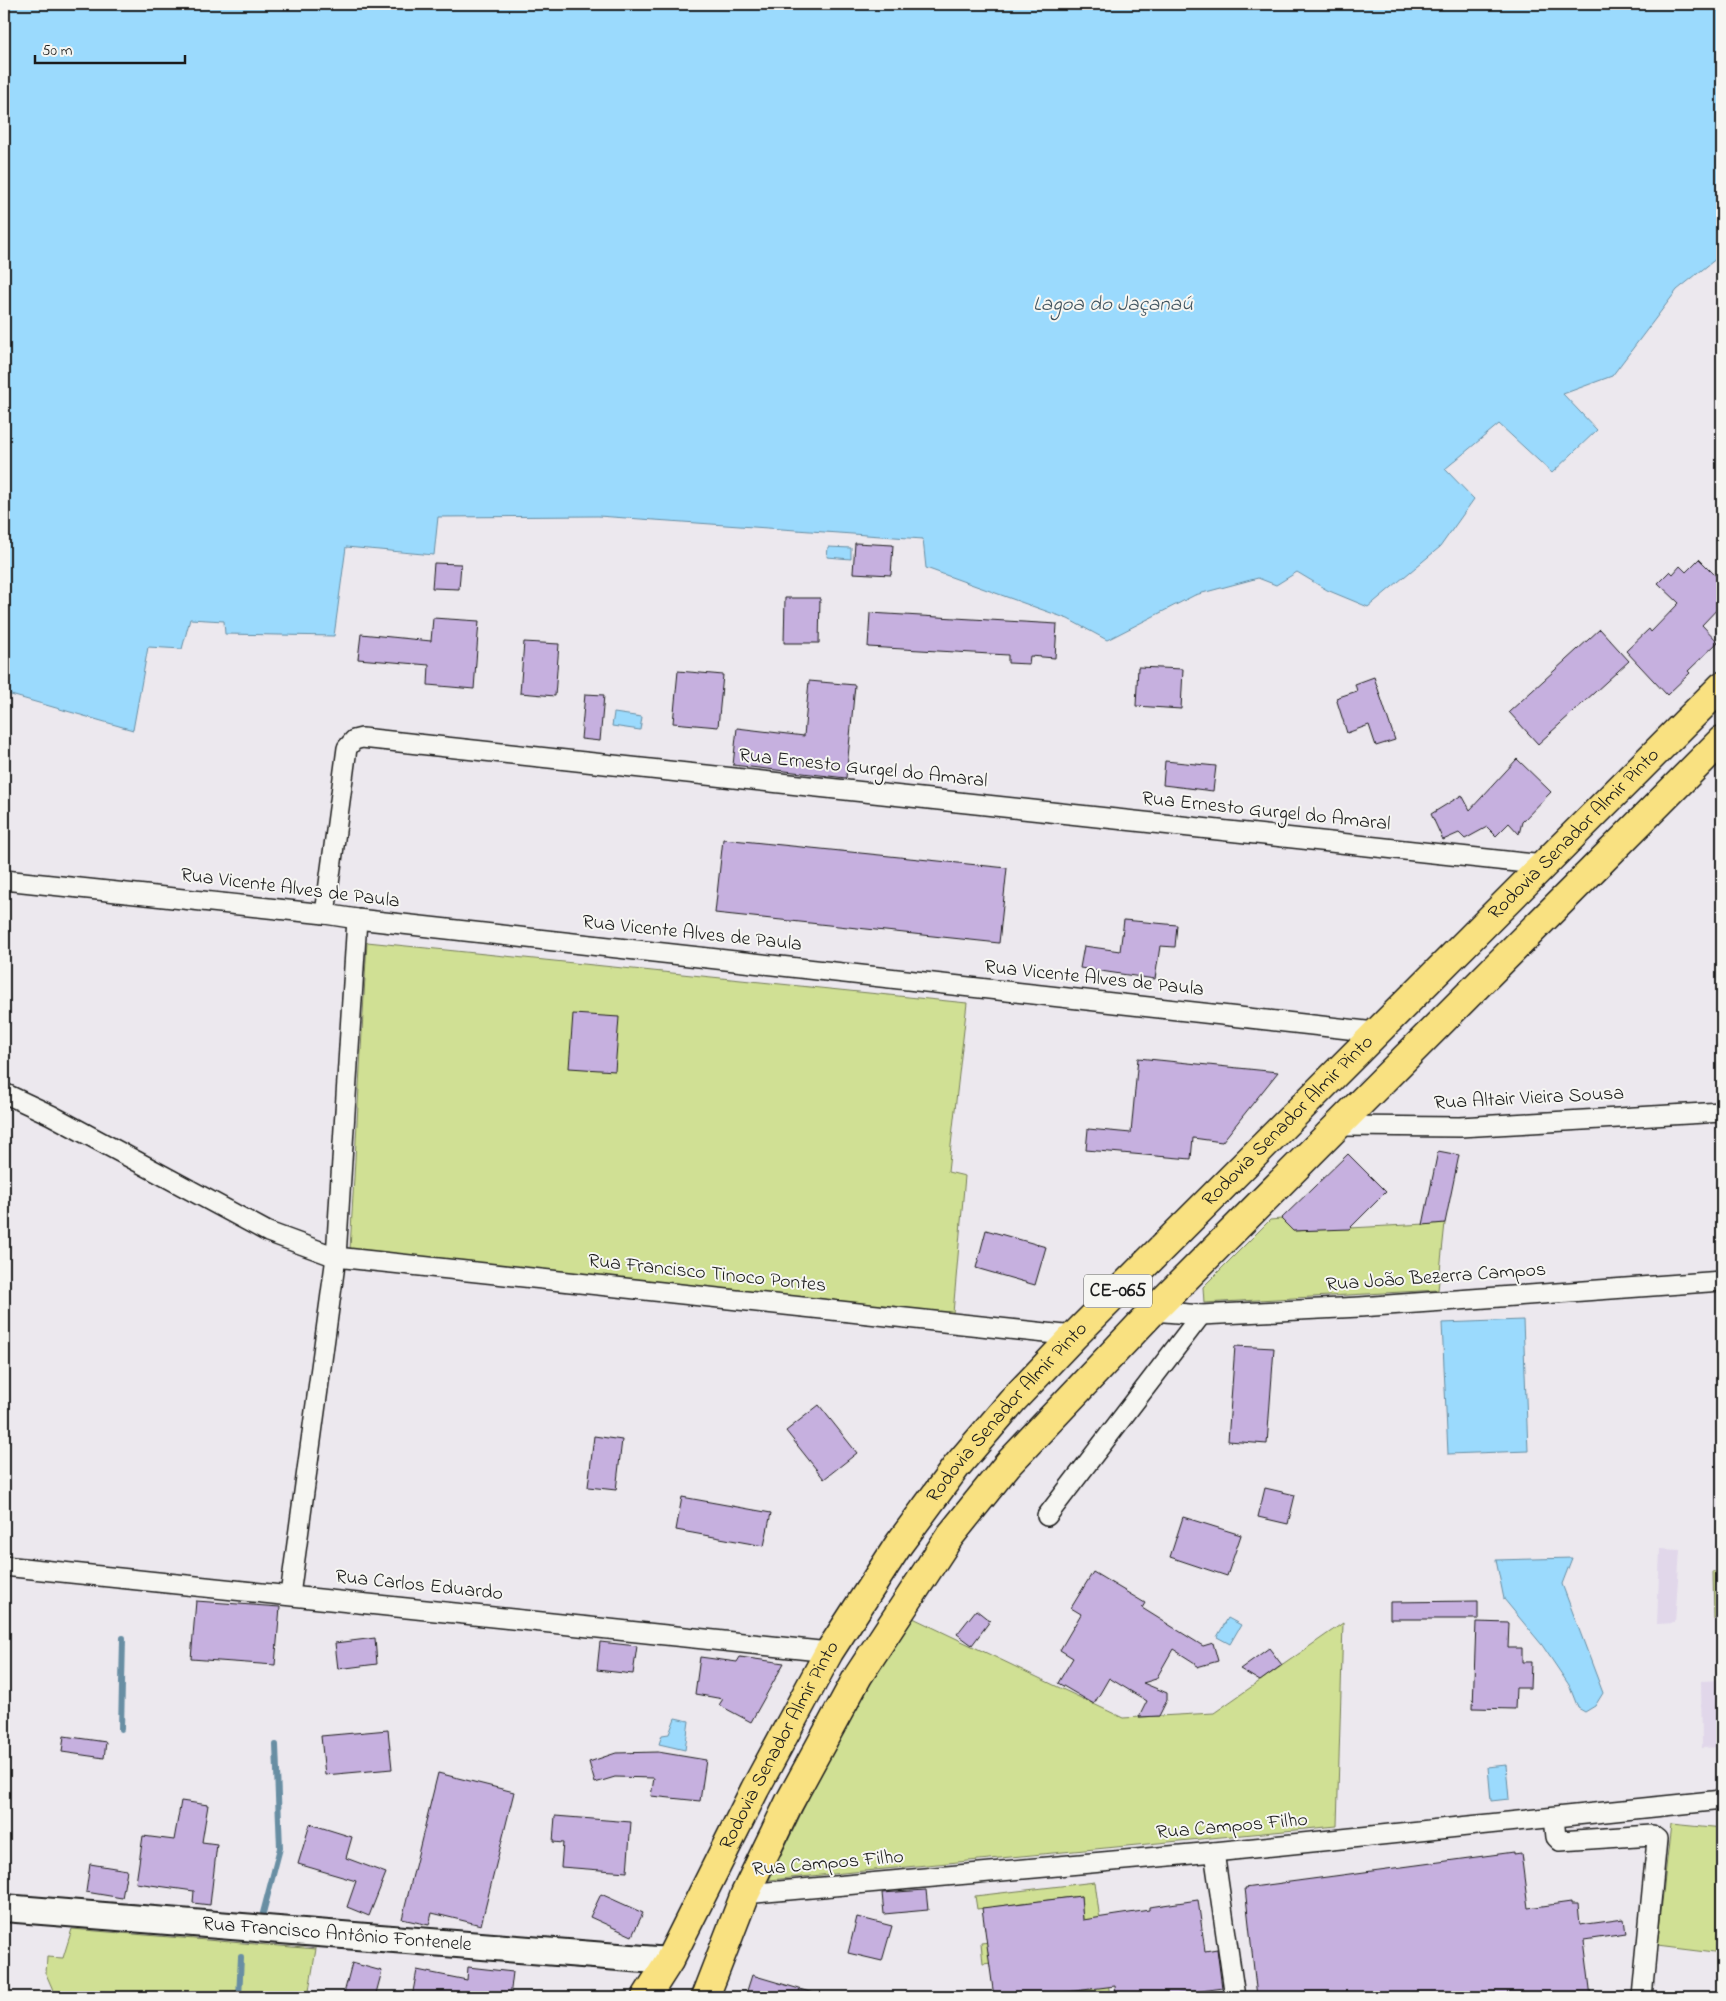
<svg xmlns="http://www.w3.org/2000/svg" width="1726" height="2001" viewBox="0 0 1726 2001" font-family="'Indie Flower',sans-serif">
<rect width="100%" height="100%" fill="#ece8ee"/>
<filter id="ink" filterUnits="userSpaceOnUse"><feTurbulence type="fractalNoise" baseFrequency=".02" numOctaves="2"/><feDisplacementMap in="SourceGraphic" scale="10" xChannelSelector="R" yChannelSelector="G"/><feConvolveMatrix kernelMatrix="1 2 1 2 8 2 1 2 1" color-interpolation-filters="sRGB"/></filter>
<g filter="url(#ink)">
<g fill="#e1d7ea">
<polygon points="1660,1549 1680,1550 1675,1623 1657,1624"/>
<polygon points="1722,1680 1722,1747 1702,1748 1701,1681"/>
</g>
<g fill="#d0e094" stroke="#767e58">
<polygon points="367,942 967,1003 948,1172 965,1176 953,1313 350,1249"/>
<polygon points="1281,1219 1293,1231 1445,1223 1438,1290 1204,1303 1203,1287 1270,1220"/>
<polygon points="1713,1572 1722,1572 1722,1619 1714,1619"/>
<polygon points="911,1617 1123,1718 1214,1713 1343,1623 1337,1826 769,1880 836,1741"/>
<polygon points="1671,1824 1722,1829 1722,1954 1657,1946"/>
<polygon points="1095,1882 1110,1997 1027,1997 1093,1989 1089,1951 983,1964 981,1943 1084,1931 1081,1896 977,1909 975,1896"/>
<polygon points="72,1929 316,1949 308,1997 56,1997 46,1974 47,1957 63,1958"/>
</g>
<g fill="#9bdafd" stroke="#688ea3">
<polygon points="4,4 1722,4 1722,254 1677,290 1612,376 1563,394 1597,430 1552,473 1499,424 1445,469 1474,499 1440,547 1368,607 1327,590 1297,572 1276,585 1258,578 1195,595 1107,640 1068,619 926,568 923,539 598,516 438,517 434,555 346,547 334,636 225,634 224,621 190,619 182,649 148,647 133,730 4,693"/>
<polygon points="828,547 851,548 851,559 827,557"/>
<polygon points="614,713 642,717 640,730 612,726"/>
<polygon points="1523,1320 1528,1451 1448,1454 1442,1323"/>
<polygon points="1572,1558 1562,1584 1603,1693 1595,1706 1585,1712 1578,1708 1569,1685 1542,1645 1504,1599 1496,1560"/>
<polygon points="1228,1618 1241,1625 1230,1644 1217,1637"/>
<polygon points="675,1718 689,1721 685,1750 659,1744 662,1735 669,1734"/>
<polygon points="1506,1765 1509,1799 1491,1801 1488,1767"/>
</g>
<g fill="none" stroke-linecap="round" stroke-linejoin="round">
<g stroke="#688ea3" stroke-width="6">
<polyline points="121,1729 123,1638"/>
<polyline points="263,1913 280,1848 276,1745"/>
<polyline points="239,1997 241,1957"/>
</g>
</g>
<g fill="#c6b0df" stroke="#1c1c1c">
<polygon points="855,543 893,545 891,575 853,573"/>
<polygon points="1699,559 1722,582 1722,604 1702,625 1718,642 1688,671 1690,673 1667,695 1626,651 1649,629 1651,632 1679,603 1658,583 1670,571 1673,574 1680,566 1686,572"/>
<polygon points="434,563 461,564 459,589 432,588"/>
<polygon points="785,598 820,598 819,643 784,643"/>
<polygon points="870,613 1057,624 1055,658 1030,656 1029,664 1008,663 1008,655 868,647"/>
<polygon points="433,618 479,621 474,689 428,685 429,665 358,659 361,634 431,641"/>
<polygon points="1600,629 1629,661 1538,744 1509,712"/>
<polygon points="524,642 559,644 555,696 520,693"/>
<polygon points="1138,667 1183,669 1181,709 1136,706"/>
<polygon points="678,671 723,675 718,727 673,723"/>
<polygon points="1374,677 1395,740 1376,746 1369,725 1347,733 1336,698 1357,691 1355,684"/>
<polygon points="809,681 855,685 846,778 733,765 737,728 804,736"/>
<polygon points="585,694 604,695 600,741 581,739"/>
<polygon points="1517,759 1551,792 1522,822 1519,834 1509,823 1496,836 1487,827 1465,839 1459,833 1443,840 1431,814 1462,795 1470,810"/>
<polygon points="1165,761 1216,766 1213,791 1163,785"/>
<polygon points="723,839 1007,868 999,943 715,913"/>
<polygon points="1124,920 1177,925 1175,947 1160,946 1155,979 1080,968 1084,946 1120,951"/>
<polygon points="573,1014 619,1017 615,1071 569,1068"/>
<polygon points="1138,1058 1278,1072 1222,1142 1193,1138 1191,1159 1086,1150 1088,1129 1131,1133"/>
<polygon points="1438,1151 1459,1155 1445,1223 1423,1225"/>
<polygon points="1348,1154 1386,1192 1349,1229 1293,1231 1281,1219"/>
<polygon points="986,1230 1046,1247 1035,1285 976,1268"/>
<polygon points="1235,1346 1274,1348 1267,1444 1228,1441"/>
<polygon points="819,1405 857,1453 824,1479 786,1431"/>
<polygon points="594,1436 622,1440 616,1490 588,1487"/>
<polygon points="1265,1488 1295,1495 1288,1524 1258,1517"/>
<polygon points="682,1497 771,1513 764,1546 676,1530"/>
<polygon points="1183,1517 1241,1535 1227,1576 1170,1557"/>
<polygon points="1093,1572 1145,1603 1142,1608 1203,1646 1213,1643 1218,1661 1197,1667 1195,1663 1173,1649 1156,1679 1143,1683 1167,1693 1167,1700 1159,1716 1139,1717 1147,1701 1109,1678 1094,1704 1058,1683 1073,1658 1060,1650 1081,1614 1071,1608"/>
<polygon points="196,1601 280,1607 275,1665 191,1659"/>
<polygon points="1478,1601 1478,1619 1390,1619 1390,1602"/>
<polygon points="976,1610 990,1621 972,1645 957,1634"/>
<polygon points="1476,1622 1509,1623 1508,1648 1522,1648 1522,1662 1531,1662 1530,1688 1516,1688 1515,1709 1473,1708"/>
<polygon points="375,1638 377,1664 338,1669 335,1643"/>
<polygon points="600,1642 637,1646 633,1674 597,1670"/>
<polygon points="1269,1648 1282,1665 1260,1681 1240,1669"/>
<polygon points="700,1657 737,1662 740,1657 784,1663 751,1722 719,1705 723,1699 695,1694"/>
<polygon points="388,1730 392,1769 325,1775 321,1736"/>
<polygon points="64,1736 106,1742 104,1758 62,1752"/>
<polygon points="658,1752 706,1760 700,1801 651,1796 654,1778 615,1777 595,1783 589,1762 616,1753"/>
<polygon points="438,1773 514,1792 481,1925 432,1913 429,1925 402,1919"/>
<polygon points="181,1801 208,1805 202,1842 217,1844 210,1905 193,1903 194,1891 136,1883 143,1836 174,1840"/>
<polygon points="555,1816 631,1822 627,1872 561,1867 563,1843 553,1842"/>
<polygon points="310,1824 352,1837 346,1858 386,1873 369,1916 347,1907 356,1881 298,1864"/>
<polygon points="1514,1852 1514,1854 1521,1853 1528,1908 1571,1902 1571,1904 1578,1904 1580,1925 1624,1919 1626,1934 1584,1940 1591,1997 1257,1997 1245,1888"/>
<polygon points="90,1864 127,1870 122,1898 86,1892"/>
<polygon points="926,1890 928,1910 884,1914 882,1893"/>
<polygon points="601,1894 643,1913 632,1936 590,1917"/>
<polygon points="1081,1896 1083,1920 1149,1910 1149,1907 1198,1900 1205,1951 1217,1949 1222,1988 1159,1997 1116,1997 1115,1986 1027,1997 994,1997 982,1908"/>
<polygon points="857,1917 892,1926 882,1961 848,1953"/>
<polygon points="352,1963 382,1971 375,1997 343,1997"/>
<polygon points="468,1967 513,1972 510,1997 412,1997 417,1970 467,1980"/>
<polygon points="752,1975 813,1993 813,1997 745,1997"/>
</g>
<g fill="none" stroke-linecap="round" stroke-linejoin="round">
<defs>
<g id="street">
<polyline points="4,880 325,914 357,919 1375,1032"/>
<polyline points="325,914 347,748 354,740 362,738 1544,865"/>
<polyline points="4,1093 51,1115 268,1232 336,1257 1074,1336"/>
<polyline points="1338,1126 1460,1127 1722,1112"/>
<polyline points="1153,1311 1201,1315 1360,1307 1722,1281"/>
<polyline points="1047,1516 1201,1315"/>
<polyline points="4,1566 829,1652"/>
<polyline points="290,1595 336,1257 357,919"/>
<polyline points="1554,1818 1556,1837 1560,1841 1652,1835 1657,1839 1642,1997"/>
<polyline points="1214,1852 1235,1997"/>
<polyline points="745,1894 1214,1852 1722,1800"/>
</g>
<g id="secondary">
<path id="s1" d="M 4,1908 L 669,1961"/>
</g>
<g id="primary">
<path id="s2" d="M 646,1997 L 669,1961 L 755,1789 L 829,1652 L 899,1544 L 956,1467 L 1014,1399 L 1074,1336 L 1722,686"/>
<polyline points="705,1997 745,1894 789,1803 858,1676 950,1536 1008,1464 1153,1311 1722,740"/>
</g>
</defs>
<use href="#street" stroke="#1c1c1c" stroke-width="22"/>
<use href="#secondary" stroke="#1c1c1c" stroke-width="30"/>
<use href="#primary" stroke="#1c1c1c" stroke-width="31"/>
<use href="#street" stroke="#f6f6f2" stroke-width="19"/>
<use href="#secondary" stroke="#f6f6f2" stroke-width="26"/>
<use href="#primary" stroke="#f9e181" stroke-width="28"/>
</g>
</g>
<g text-anchor="middle" dominant-baseline="central" stroke-width="4" stroke-linejoin="round" paint-order="stroke">
<rect fill="#f6f6f2" stroke="#5d5d5c" stroke-width="1" x="1084" y="1274.5" width="68" height="33" rx="4"/>
<g font-size="19" font-weight="bold" fill="#1c1c1c">
<text x="1118" y="1291">CE-065</text>
</g>
<g font-size="20" fill="#1c1c1c" stroke="#f6f6f2">
<text transform="translate(863 769) rotate(6)">Rua Ernesto Gurgel do Amaral</text>
<text transform="translate(1266 812) rotate(6)">Rua Ernesto Gurgel do Amaral</text>
<text stroke="none"><textPath href="#s2" startOffset="1500">Rodovia Senador Almir Pinto</textPath></text>
<text transform="translate(290 889) rotate(7)">Rua Vicente Alves de Paula</text>
<text transform="translate(692 934) rotate(6)">Rua Vicente Alves de Paula</text>
<text transform="translate(1094 979) rotate(6)">Rua Vicente Alves de Paula</text>
<text transform="translate(1529 1099) rotate(-3)">Rua Altair Vieira Sousa</text>
<text stroke="none"><textPath href="#s2" startOffset="1095">Rodovia Senador Almir Pinto</textPath></text>
<text transform="translate(707 1274) rotate(6)">Rua Francisco Tinoco Pontes</text>
<text transform="translate(1436 1278) rotate(-4)">Rua João Bezerra Campos</text>
<text stroke="none"><textPath href="#s2" startOffset="690">Rodovia Senador Almir Pinto</textPath></text>
<text transform="translate(419 1586) rotate(6)">Rua Carlos Eduardo</text>
<text stroke="none"><textPath href="#s2" startOffset="285">Rodovia Senador Almir Pinto</textPath></text>
<text transform="translate(1232 1827) rotate(-5)">Rua Campos Filho</text>
<text transform="translate(828 1864) rotate(-5)">Rua Campos Filho</text>
<text stroke="none"><textPath href="#s1" startOffset="334">Rua Francisco Antônio Fontenele</textPath></text>
</g>
<g font-size="21" font-style="italic" fill="#425560" stroke="#f6f6f2">
<text x="1113" y="305">Lagoa do Jaçanaú</text>
</g>
</g>
<rect width="1726" height="2001" fill="none" stroke="#f6f6f2" stroke-width="20"/>
<rect x="10" y="10" width="1706" height="1981" fill="none" stroke="#1c1c1c" stroke-width="2" filter="url(#ink)"/>
<path d="M35 55v8h150v-8" fill="none" stroke="#1c1c1c" stroke-width="2.5"/>
<text x="42" y="55" font-size="15" fill="#1c1c1c" stroke="#f6f6f2" stroke-width="4" paint-order="stroke">50 m</text>
</svg>
